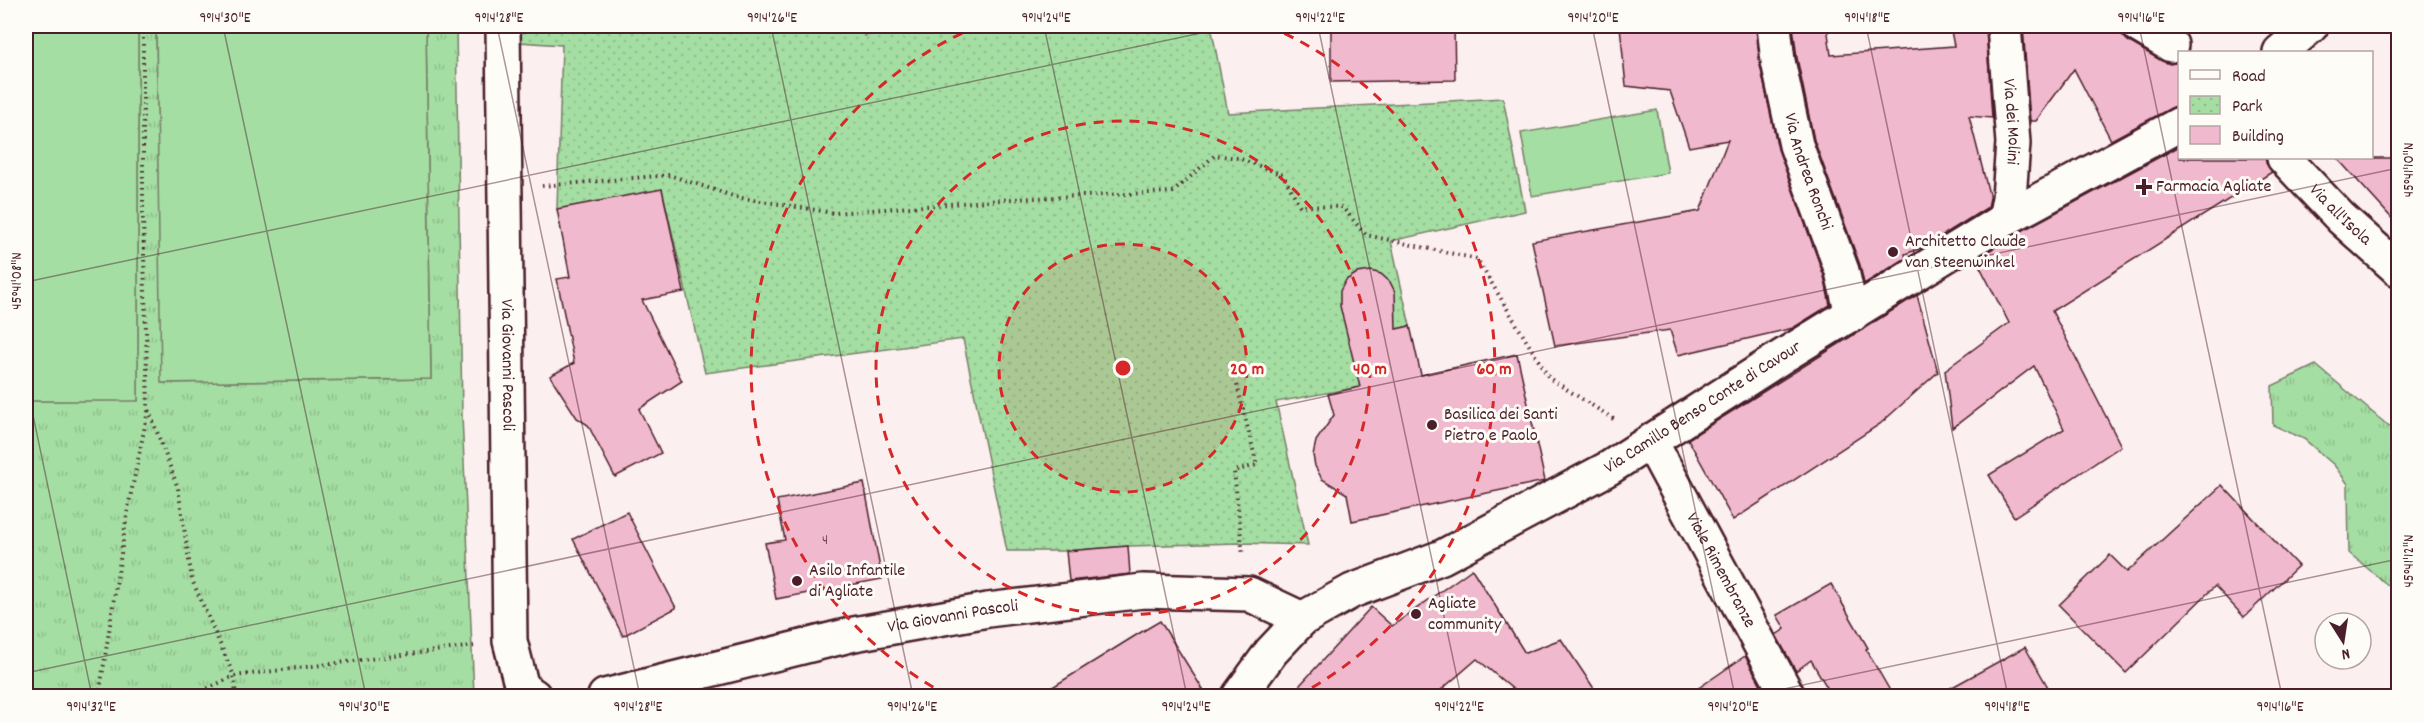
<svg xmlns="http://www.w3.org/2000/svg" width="2424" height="722" viewBox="0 0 2424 722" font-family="Dekko,sans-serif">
<defs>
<pattern id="grass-tufts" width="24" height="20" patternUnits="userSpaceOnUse" patternTransform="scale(1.5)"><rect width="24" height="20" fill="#a4dea3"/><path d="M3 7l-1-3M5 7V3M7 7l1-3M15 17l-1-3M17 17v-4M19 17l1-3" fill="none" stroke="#8fbe8c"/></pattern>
<pattern id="park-dots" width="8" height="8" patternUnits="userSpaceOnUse" patternTransform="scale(1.5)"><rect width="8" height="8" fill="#a4dea3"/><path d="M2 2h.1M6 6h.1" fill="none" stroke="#8fbe8c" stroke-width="1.8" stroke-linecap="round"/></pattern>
</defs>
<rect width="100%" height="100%" fill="#fbefef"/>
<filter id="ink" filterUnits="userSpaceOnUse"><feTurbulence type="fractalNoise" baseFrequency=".0167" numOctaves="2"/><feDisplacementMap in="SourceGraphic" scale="12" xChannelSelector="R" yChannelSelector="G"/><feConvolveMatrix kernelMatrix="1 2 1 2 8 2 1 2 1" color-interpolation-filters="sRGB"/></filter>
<g filter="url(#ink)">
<g fill="url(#grass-tufts)" stroke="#777e67" stroke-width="1.5">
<polygon points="138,26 156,26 162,383 431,379 426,26 456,26 462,415 474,696 26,696 26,401 138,400"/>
<polygon points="2316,365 2398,434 2398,592 2390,587 2349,553 2348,484 2334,465 2304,439 2273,425 2272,386"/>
</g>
<polygon fill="url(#park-dots)" stroke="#777e67" stroke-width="1.5" points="521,26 862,26 864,36 912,26 1211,26 1228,113 1503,98 1525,211 1391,241 1410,326 1350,340 1360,387 1276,402 1308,545 1241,543 1128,546 1066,551 1007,551 963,339 705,373 662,189 557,209 562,45 519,42"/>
<g fill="#a4dea3" stroke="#777e67" stroke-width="1.5">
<rect x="26" y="26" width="112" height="375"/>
<polygon points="156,26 426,26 431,379 161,383"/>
<polygon points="1657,110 1668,173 1532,196 1521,133"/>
</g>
<g fill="#f1b9ce" stroke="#4a1f2b" stroke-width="1.5">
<polygon points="1331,26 1454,26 1455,80 1331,82"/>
<polygon points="1620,26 1756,26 1760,65 1778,149 1824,276 1830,305 1793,328 1678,355 1670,330 1555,346 1532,241 1700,211 1728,140 1689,147 1670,91 1626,86"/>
<polygon points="1793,26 1827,26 1831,55 1954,46 1950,26 1986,26 1992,118 1969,116 1990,198 1988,207 1924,247 1905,254 1906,258 1864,284 1860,265 1814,140 1797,58"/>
<polygon points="2023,26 2120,26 2122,35 2129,42 2162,61 2170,64 2180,62 2180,105 2171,108 2111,140 2074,69 2036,121 2030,121"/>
<polygon points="2180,146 2180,158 2266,158 2266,163 2272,172 2052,311 2121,446 2014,517 1989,475 2064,429 2034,366 1952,428 1945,370 2009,323 1976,259 2014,235"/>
<polygon points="2337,158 2398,158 2398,225"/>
<polygon points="662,189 684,292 642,300 682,381 639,409 661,453 615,477 588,425 577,418 550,376 574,363 557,279 570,277 557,209"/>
<polygon points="1371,271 1381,274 1390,282 1395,292 1396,329 1410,326 1421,375 1517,354 1545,481 1352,521 1347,494 1322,479 1315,466 1313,455 1316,441 1334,415 1328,394 1360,387 1340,306 1340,291 1346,280 1357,273"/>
<polygon points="1917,295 1938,372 1880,424 1733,520 1688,439"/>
<polygon points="864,483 882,579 776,599 765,543 785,540 777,500"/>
<polygon points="2222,485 2298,566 2244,617 2215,586 2126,673 2059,605 2110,555 2127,572"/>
<polygon points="627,512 676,608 623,636 573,539"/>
<polygon points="1128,546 1130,574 1069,581 1066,551"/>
<polygon points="1472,569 1525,653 1561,639 1599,696 1521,696 1477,659 1434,696 1290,696 1371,607 1392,626"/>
<polygon points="1831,584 1868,648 1866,649 1893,696 1832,696 1811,660 1796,671 1776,635 1785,629 1777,615"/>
<polygon points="1160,621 1207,696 1038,696 1138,634"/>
<polygon points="2025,647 2053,696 1936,696"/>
<polygon points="1745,656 1765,692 1758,696 1687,696"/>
</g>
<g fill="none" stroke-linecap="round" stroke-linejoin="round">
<defs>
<g id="minor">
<path id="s1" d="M 503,26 L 510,641 L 522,688 L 534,696"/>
<path id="s2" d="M 1774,26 L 1778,61 L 1796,145 L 1842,271 L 1852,315"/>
<path id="s3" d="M 2004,26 L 2013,143 L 2009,198 L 2005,219"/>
<polyline points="2139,26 2171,45"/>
<polyline points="2280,52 2311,26"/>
<path id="s4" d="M 2284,158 L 2341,218 L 2398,269"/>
<path id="s5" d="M 1651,442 L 1788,696"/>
<path id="s6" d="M 605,696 L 854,634 L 988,610 L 1143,591 L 1249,594 L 1302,619"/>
<path id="s7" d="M 1239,696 L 1271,652 L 1302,619 L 1352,591 L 1442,557 L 1609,468 L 1783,356 L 2005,219 L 2180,124"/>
</g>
</defs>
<use href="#minor" stroke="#4a1f2b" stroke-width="38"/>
<g stroke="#4a1f2b" stroke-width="4" stroke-dasharray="1.5 4.5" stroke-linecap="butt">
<polyline points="143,26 143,216 148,408 178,488 192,580 234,676 236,696"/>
<polyline points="542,186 669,175 736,197 834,213 1013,199 1173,192 1215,155 1238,158 1283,175 1300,206 1342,207 1366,235 1477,259 1549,378 1615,420"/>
<polyline points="1237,385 1257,465 1234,471 1243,556"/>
<polyline points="99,696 128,508 148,411"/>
<polyline points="191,696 234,676 474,646"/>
</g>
<use href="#minor" stroke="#fdfcf7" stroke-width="33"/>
</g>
</g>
<path fill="none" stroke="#4a1f2b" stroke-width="1.5" stroke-opacity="0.45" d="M 223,26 L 366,696M 497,26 L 640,696M 771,26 L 913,696M 1044,26 L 1187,696M 1318,26 L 1461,696M 1592,26 L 1735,696M 1866,26 L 2008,696M 2139,26 L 2282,696M 26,282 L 1234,26M 26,382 L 92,696M 26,673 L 2398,168M 1751,696 L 2398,559"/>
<circle cx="1123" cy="368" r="124" fill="#d62828" fill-opacity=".12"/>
<g fill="none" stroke="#d62828" stroke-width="3" stroke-dasharray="10 8">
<circle cx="1123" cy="368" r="124"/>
<circle cx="1123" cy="368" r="247"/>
<path d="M949 696A371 371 0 0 1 978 26M1268 26A371 371 0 0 1 1297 696"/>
</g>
<g fill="#4a1f2b" stroke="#fdfcf7" stroke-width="2">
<path d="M2141 178h6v6h6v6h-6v6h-6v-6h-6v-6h6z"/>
<circle cx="1893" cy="252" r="6"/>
<circle cx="1432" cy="425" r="6"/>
<circle cx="797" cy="581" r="6"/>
<circle cx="1416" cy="614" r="6"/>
</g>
<g text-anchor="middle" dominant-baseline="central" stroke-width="6" stroke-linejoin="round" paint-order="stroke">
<g font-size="15" fill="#744654">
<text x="825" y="541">4</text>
</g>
<g font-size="18" fill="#4a1f2b" stroke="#fdfcf7">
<text stroke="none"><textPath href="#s3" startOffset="96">Via dei Molini</textPath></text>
<text stroke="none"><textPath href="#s2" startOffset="150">Via Andrea Ronchi</textPath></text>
<text stroke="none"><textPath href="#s4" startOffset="80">Via all'Isola</textPath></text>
<text stroke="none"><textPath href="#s1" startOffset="339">Via Giovanni Pascoli</textPath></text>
<text stroke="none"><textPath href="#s7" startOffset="554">Via Camillo Benso Conte di Cavour</textPath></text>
<text stroke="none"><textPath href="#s5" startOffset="146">Viale Rimembranze</textPath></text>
<text stroke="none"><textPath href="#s6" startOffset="357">Via Giovanni Pascoli</textPath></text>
</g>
<g font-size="18" fill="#4a1f2b" stroke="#fdfcf7" text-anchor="start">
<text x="2156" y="187">Farmacia Agliate</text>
<text x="1905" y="242">Architetto Claude<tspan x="1905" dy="21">van Steenwinkel</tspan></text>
<text x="1444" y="415">Basilica dei Santi<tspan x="1444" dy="21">Pietro e Paolo</tspan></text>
<text x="809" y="571">Asilo Infantile<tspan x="809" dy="21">di Agliate</tspan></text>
<text x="1428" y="604">Agliate<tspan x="1428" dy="21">community</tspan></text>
</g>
</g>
<circle cx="1123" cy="368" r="9" fill="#d62828" stroke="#fdfcf7" stroke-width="3"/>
<g font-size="18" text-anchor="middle" font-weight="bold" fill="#d62828" stroke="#fdfcf7" stroke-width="6" stroke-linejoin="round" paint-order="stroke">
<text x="1247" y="374">20 m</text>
<text x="1370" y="374">40 m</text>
<text x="1494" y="374">60 m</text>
</g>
<rect width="2424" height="722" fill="none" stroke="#fdfcf7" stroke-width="66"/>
<rect x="2178" y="51" width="195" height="108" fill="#fdfcf7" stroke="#b5a4a5" stroke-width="1.5"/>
<rect x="2190" y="70" width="30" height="9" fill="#fdfcf7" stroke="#b5a4a5" stroke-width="1.5"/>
<text x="2232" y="81" font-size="18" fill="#4a1f2b">Road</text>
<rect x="2190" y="96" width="30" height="18" fill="url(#park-dots)" stroke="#b5a4a5" stroke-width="1.5"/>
<text x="2232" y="111" font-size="18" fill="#4a1f2b">Park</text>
<rect x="2190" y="126" width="30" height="18" fill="#f1b9ce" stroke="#b5a4a5" stroke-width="1.5"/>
<text x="2232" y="141" font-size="18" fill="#4a1f2b">Building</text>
<g transform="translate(2343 641) rotate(168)"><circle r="28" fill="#fdfcf7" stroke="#b5a4a5" stroke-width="1.5"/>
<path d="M0-4.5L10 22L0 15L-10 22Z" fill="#4a1f2b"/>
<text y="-9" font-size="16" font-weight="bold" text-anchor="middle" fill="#4a1f2b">N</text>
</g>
<rect x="33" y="33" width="2358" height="656" fill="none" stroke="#4a1f2b" stroke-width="2"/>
<g font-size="15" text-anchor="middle" fill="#4a1f2b">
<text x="225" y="22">9°14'30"E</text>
<text x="499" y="22">9°14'28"E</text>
<text x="772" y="22">9°14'26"E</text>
<text x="1046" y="22">9°14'24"E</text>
<text x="1320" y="22">9°14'22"E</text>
<text x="1593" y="22">9°14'20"E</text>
<text x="1867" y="22">9°14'18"E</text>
<text x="2141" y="22">9°14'16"E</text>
<text transform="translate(2408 170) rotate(-90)" y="5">45°41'10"N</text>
<text transform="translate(16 281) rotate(-90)" y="5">45°41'08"N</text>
<text transform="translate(2408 561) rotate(-90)" y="5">45°41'12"N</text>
<text x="91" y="711">9°14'32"E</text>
<text x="364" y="711">9°14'30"E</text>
<text x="638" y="711">9°14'28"E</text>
<text x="912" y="711">9°14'26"E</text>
<text x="1186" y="711">9°14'24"E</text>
<text x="1459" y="711">9°14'22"E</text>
<text x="1733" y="711">9°14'20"E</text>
<text x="2007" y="711">9°14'18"E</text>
<text x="2280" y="711">9°14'16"E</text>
</g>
</svg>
